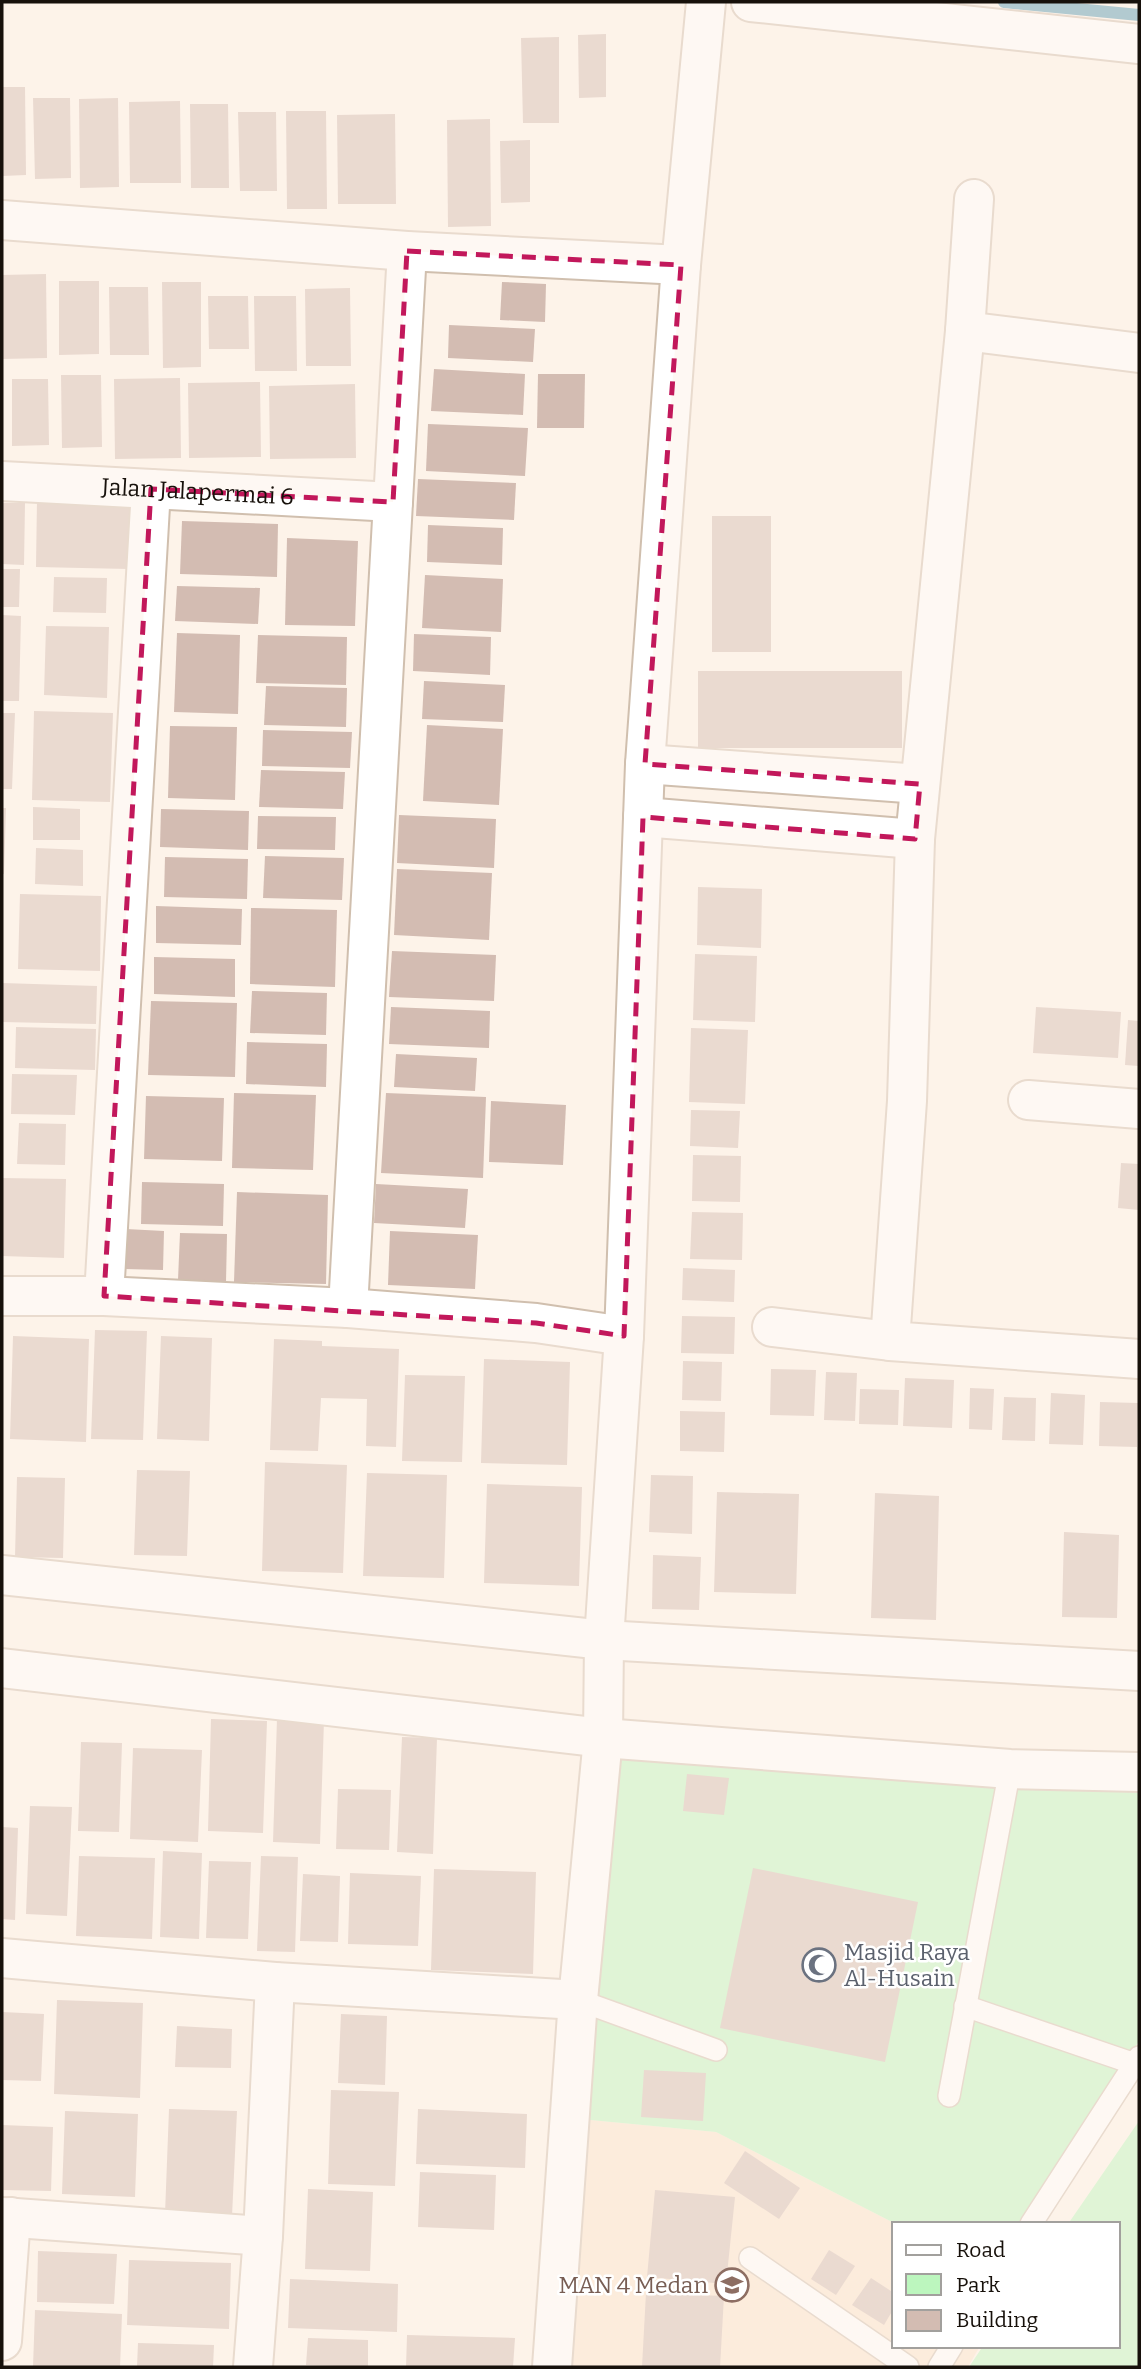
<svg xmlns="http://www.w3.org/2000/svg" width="1141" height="2369" viewBox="0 0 1141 2369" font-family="Bitter,serif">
<rect width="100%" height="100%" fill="#fdf3e9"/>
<polygon fill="#fae4cc" points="580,2119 716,2132 896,2224 894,2224 894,2346 980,2346 968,2367 564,2367"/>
<g fill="#bcf6be">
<polygon points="617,1749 1139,1788 1139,2041 1021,2224 896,2224 716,2132 580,2119"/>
<polygon points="1139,2121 1139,2367 969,2367 983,2346 1118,2346 1118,2224 1068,2224"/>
</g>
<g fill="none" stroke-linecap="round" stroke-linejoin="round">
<polyline stroke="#579ab2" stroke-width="12" points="1004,2 1139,15"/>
</g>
<g fill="#d3bcb2">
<polygon points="606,34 606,97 579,98 578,35"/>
<polygon points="559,37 559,123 523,123 521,38"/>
<polygon points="2,87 25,87 26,175 2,176"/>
<polygon points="33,98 70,98 71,178 35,179"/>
<polygon points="118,98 119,187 80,188 79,99"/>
<polygon points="180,101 181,183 130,183 129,102"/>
<polygon points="190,104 228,104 229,188 191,188"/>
<polygon points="286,111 326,111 327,209 287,209"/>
<polygon points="238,112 276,112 277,191 240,191"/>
<polygon points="395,114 396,204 338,204 337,115"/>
<polygon points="490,119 491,226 448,227 447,120"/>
<polygon points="530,140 530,202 501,203 500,141"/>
<polygon points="46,274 47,358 2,359 2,275"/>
<polygon points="59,281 99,281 99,354 59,355"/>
<polygon points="162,282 201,282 201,367 163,368"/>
<polygon points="502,282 546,284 545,322 500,320"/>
<polygon points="109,287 148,287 149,355 110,355"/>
<polygon points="350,288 351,366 306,366 305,289"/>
<polygon points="208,296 248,296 249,349 209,349"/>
<polygon points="254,296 296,296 297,371 255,371"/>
<polygon points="449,325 535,329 533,362 448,358"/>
<polygon points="434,369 525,374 523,415 431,411"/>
<polygon points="538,374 585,374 584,428 537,428"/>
<polygon points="61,375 101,375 102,447 62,448"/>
<polygon points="180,378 181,458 115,459 114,379"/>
<polygon points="12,379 48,379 49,445 12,446"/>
<polygon points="260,382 261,457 189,458 188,383"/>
<polygon points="355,384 356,458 270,459 269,386"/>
<polygon points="428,424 528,428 525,476 426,471"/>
<polygon points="418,479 516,483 514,520 416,516"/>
<polygon points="37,500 130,502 129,569 36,567"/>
<polygon points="2,503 25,503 24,565 2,564"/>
<rect x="712" y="516" width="59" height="136"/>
<polygon points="182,521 278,524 277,577 180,574"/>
<polygon points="428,525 503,528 502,565 427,562"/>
<polygon points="287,538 358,541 355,626 285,625"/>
<polygon points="2,569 20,569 19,607 2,607"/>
<polygon points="425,575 503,579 501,632 422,628"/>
<polygon points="54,577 107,578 106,613 53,612"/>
<polygon points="177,586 260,588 258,624 175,621"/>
<polygon points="2,615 21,616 19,701 2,701"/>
<polygon points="46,626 109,627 107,698 44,695"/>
<polygon points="177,633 240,635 238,714 174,712"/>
<polygon points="414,634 491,637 490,675 413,671"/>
<polygon points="258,635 347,637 346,685 256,683"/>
<rect x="698" y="671" width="204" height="77"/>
<polygon points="424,681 505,685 503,722 422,719"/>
<polygon points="266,686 347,688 346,727 264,725"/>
<polygon points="34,711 113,713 110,802 32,800"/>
<polygon points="2,713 15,713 12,789 2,789"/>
<polygon points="427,725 503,729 499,805 423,801"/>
<polygon points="170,726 237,727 235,800 168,798"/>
<polygon points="263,730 352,732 350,768 262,766"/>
<polygon points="261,770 345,772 343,809 259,807"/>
<polygon points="33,807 80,809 80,840 33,840"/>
<polygon points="2,808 6,808 4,874 2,874"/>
<polygon points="161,809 249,811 248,850 160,847"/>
<polygon points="399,815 496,819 494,868 397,863"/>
<polygon points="258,816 336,817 335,850 257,849"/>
<polygon points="36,848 83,850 83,886 35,884"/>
<polygon points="265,856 344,858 342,900 263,898"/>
<polygon points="165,857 248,859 247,899 164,897"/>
<polygon points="397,869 492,873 489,940 394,935"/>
<polygon points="698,887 762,889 761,948 697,945"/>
<polygon points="20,894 101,896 100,971 18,969"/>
<polygon points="156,906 242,909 241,945 156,943"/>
<polygon points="251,908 337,910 335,987 250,984"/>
<polygon points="392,951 496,955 494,1001 389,997"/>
<polygon points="695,954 757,956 755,1022 693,1020"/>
<polygon points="154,957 235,959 235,997 154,994"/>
<polygon points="2,983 97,986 96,1024 2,1022"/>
<polygon points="252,991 327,993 326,1035 250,1033"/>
<polygon points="151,1001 237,1003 235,1077 148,1075"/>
<polygon points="391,1007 490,1011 489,1048 389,1044"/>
<polygon points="1036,1007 1121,1012 1118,1058 1033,1053"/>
<polygon points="1128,1020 1139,1021 1139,1066 1125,1065"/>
<polygon points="16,1027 96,1029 95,1070 15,1068"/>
<polygon points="691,1028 748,1030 745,1104 689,1102"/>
<polygon points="247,1042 327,1044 326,1087 246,1084"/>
<polygon points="396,1054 477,1058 475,1091 394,1087"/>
<polygon points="12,1074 77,1075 75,1115 11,1114"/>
<polygon points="234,1093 316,1095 313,1170 232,1168"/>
<polygon points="386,1093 486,1097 483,1178 381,1173"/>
<polygon points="146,1096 224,1098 222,1161 144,1159"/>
<polygon points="491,1101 566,1105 563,1165 489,1162"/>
<polygon points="691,1110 740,1111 738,1148 690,1146"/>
<polygon points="19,1123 66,1124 65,1165 17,1164"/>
<polygon points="693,1155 741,1156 740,1202 692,1201"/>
<polygon points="1121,1163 1139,1164 1139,1210 1118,1208"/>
<polygon points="2,1178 66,1179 64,1258 2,1256"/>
<polygon points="142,1182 224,1184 223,1226 141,1224"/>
<polygon points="376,1184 468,1189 465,1228 374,1223"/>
<polygon points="237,1192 328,1195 326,1284 234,1282"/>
<polygon points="692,1212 743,1213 742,1260 690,1259"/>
<polygon points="126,1229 164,1231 163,1270 125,1269"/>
<polygon points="390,1231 478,1235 475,1289 388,1285"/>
<polygon points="180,1233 227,1234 226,1282 178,1280"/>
<polygon points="683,1268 735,1270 734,1302 682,1300"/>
<polygon points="682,1316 735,1317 734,1354 681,1353"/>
<polygon points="95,1330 147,1331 143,1440 91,1439"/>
<polygon points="13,1336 89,1339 86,1442 10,1439"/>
<polygon points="161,1336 212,1338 209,1441 157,1439"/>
<polygon points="274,1339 322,1341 322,1346 399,1349 396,1447 366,1446 367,1399 321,1398 318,1451 270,1450"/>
<polygon points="484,1359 570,1362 567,1465 481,1463"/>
<polygon points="683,1361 722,1362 721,1401 682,1400"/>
<polygon points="771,1369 816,1370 814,1416 770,1415"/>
<polygon points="826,1372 857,1373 855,1421 824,1420"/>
<polygon points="405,1375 465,1376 462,1462 402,1461"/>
<polygon points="905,1378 954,1380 952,1428 903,1426"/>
<polygon points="970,1388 994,1389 992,1430 969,1429"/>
<polygon points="860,1389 899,1390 898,1425 859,1424"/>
<polygon points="1051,1393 1085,1395 1083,1445 1049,1444"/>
<polygon points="1004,1397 1036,1398 1035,1441 1002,1440"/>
<polygon points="1100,1402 1138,1403 1137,1447 1099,1446"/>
<polygon points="680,1411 725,1412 724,1452 680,1451"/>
<polygon points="265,1462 347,1465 343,1573 262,1571"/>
<polygon points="137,1470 190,1471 187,1556 134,1555"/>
<polygon points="367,1473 447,1475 444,1578 363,1576"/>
<polygon points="651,1475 693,1476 692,1534 649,1532"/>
<polygon points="17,1477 65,1478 63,1558 15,1557"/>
<polygon points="487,1484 582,1487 579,1586 484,1583"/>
<polygon points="717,1492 799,1494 796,1594 714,1592"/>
<polygon points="875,1493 939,1496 936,1620 871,1618"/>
<polygon points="1064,1532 1119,1535 1117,1618 1062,1617"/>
<polygon points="653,1555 701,1557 699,1610 652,1609"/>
<polygon points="211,1719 267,1721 263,1833 208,1831"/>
<polygon points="277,1719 324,1720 320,1844 273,1842"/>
<polygon points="402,1737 437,1738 433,1854 397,1852"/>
<polygon points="81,1742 122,1743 119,1832 78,1831"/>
<polygon points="133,1748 202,1750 198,1842 130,1839"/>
<polygon points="687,1774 729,1778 724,1815 683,1811"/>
<polygon points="338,1789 391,1790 389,1850 336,1849"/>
<polygon points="30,1806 72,1807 67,1916 26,1914"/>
<polygon points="2,1827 18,1828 15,1920 2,1919"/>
<polygon points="163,1851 202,1853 199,1939 160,1937"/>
<polygon points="79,1856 155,1858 152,1939 76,1936"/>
<polygon points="261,1856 298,1857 295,1952 257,1951"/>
<polygon points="209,1861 251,1862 248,1939 206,1938"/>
<polygon points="753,1868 918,1902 885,2062 720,2028"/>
<polygon points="434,1869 536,1872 533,1974 431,1970"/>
<polygon points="350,1873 421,1876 418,1946 348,1944"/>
<polygon points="303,1874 340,1876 338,1942 300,1941"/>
<polygon points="57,2000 143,2003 140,2098 54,2094"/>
<polygon points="2,2012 44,2014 41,2081 2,2080"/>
<polygon points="341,2014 387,2016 385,2085 338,2083"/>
<polygon points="177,2026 232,2029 231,2068 175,2067"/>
<polygon points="644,2070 706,2073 703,2121 641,2117"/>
<polygon points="331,2090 399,2092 395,2186 328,2184"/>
<polygon points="169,2109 237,2111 232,2216 165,2214"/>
<polygon points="418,2109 527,2114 525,2168 416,2164"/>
<polygon points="65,2111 138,2114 135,2197 62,2194"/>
<polygon points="2,2125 53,2127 51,2191 2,2190"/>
<polygon points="745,2151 800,2188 779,2219 724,2183"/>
<polygon points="420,2172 496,2175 494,2230 418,2227"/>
<polygon points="308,2189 373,2192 370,2271 305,2269"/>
<polygon points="655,2190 735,2197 726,2284 647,2277"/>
<polygon points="829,2250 855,2266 836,2295 811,2279"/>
<polygon points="38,2251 117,2254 114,2304 37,2302"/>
<polygon points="129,2260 231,2263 229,2329 127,2325"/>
<polygon points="871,2278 894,2293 894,2308 884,2325 852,2305"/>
<polygon points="290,2279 398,2284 397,2332 288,2328"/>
<polygon points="646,2293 724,2296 720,2367 642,2367"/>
<polygon points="35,2310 122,2314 120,2367 33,2367"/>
<polygon points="407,2335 515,2338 513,2367 406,2367"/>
<polygon points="308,2338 368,2340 368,2367 306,2365"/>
<polygon points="138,2343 214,2345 213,2367 137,2367"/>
</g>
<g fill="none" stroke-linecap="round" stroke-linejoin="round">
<defs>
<g id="service">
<polyline points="578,2000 716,2050"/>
<polyline points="965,2006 1135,2064"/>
<polyline points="949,2096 1010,1769"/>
<polyline points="1031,2224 1139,2057"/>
<polyline points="750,2258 908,2367"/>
<polyline points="939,2367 952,2346"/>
</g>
<g id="minor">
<polyline points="751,2 1139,44"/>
<polyline points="974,199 965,331 915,839 907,1101 890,1341 1139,1359"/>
<polyline points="2,220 407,251 681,265"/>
<polyline points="965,331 1139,353"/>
<path id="s1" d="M 2,481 L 393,502"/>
<polyline points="645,764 920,784"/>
<polyline points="643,817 915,839"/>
<polyline points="1028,1100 1139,1109"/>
<polyline points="2,1296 104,1296 348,1308 536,1323 624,1336"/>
<polyline points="104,1296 151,489"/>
<polyline points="348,1308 407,251"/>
<polyline points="772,1327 890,1341"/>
<polyline points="2,1958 275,1982 578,2000"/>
<polyline points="2,2217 263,2236"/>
<polyline points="2,2341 11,2217"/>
<polyline points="253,2367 263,2236 275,1982"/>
<polyline points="552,2367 578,2000 603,1738 604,1640 624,1336 645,764 681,265 706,2"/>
</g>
<g id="tertiary">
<polyline points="2,1575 604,1640 1139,1671"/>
<polyline points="2,1668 603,1738 1010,1769 1139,1772"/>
</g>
</defs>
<use href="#service" stroke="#d0bfae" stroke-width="24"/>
<use href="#minor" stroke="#d0bfae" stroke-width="42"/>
<use href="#tertiary" stroke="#d0bfae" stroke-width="42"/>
<use href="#service" stroke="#fff" stroke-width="21"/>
<use href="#minor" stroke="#fff" stroke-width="38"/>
<use href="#tertiary" stroke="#fff" stroke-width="38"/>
</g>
<path d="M0 0H1141V2369H0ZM 407,251 L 681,265 L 645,764 L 920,784 L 915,839 L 643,817 L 624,1336 L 536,1323 L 104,1296 L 151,489 L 393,502 Z" fill="#fdf3e9" fill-opacity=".55" fill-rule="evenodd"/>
<path fill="none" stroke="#c2185b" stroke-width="5" stroke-dasharray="14 9" stroke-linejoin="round" d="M 407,251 L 681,265 L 645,764 L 920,784 L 915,839 L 643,817 L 624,1336 L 536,1323 L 104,1296 L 151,489 L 393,502 Z"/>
<defs>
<symbol id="mosque-ring" viewBox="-11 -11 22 22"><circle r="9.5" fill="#fff" stroke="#6b7280" stroke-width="1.5"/><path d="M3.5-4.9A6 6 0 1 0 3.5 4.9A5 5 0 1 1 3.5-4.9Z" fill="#6b7280"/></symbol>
<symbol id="school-ring" viewBox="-11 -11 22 22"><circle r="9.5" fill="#fff" stroke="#8d6e63" stroke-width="1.5"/><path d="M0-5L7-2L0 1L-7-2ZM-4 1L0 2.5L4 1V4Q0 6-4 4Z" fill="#8d6e63"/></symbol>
</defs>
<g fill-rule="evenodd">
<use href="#mosque-ring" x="800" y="1946" width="38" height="38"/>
<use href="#school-ring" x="713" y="2266" width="38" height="38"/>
</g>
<g text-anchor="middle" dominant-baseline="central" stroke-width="5" stroke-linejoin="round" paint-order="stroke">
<g font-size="23" fill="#17110b" stroke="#fff">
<text stroke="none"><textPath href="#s1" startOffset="196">Jalan Jalapermai 6</textPath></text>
</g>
<g font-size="23" fill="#5b616d" stroke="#fff" text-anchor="start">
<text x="844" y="1952">Masjid Raya<tspan x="844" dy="26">Al-Husain</tspan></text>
</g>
<g font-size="23" fill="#785e54" stroke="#fff" text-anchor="end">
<text x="708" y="2285">MAN 4 Medan</text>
</g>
</g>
<rect width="1141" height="2369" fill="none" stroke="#17110b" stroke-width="7"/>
<rect x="892" y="2222" width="228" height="126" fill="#ffffff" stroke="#a2a09d" stroke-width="2"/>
<rect x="906" y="2245" width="35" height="10" fill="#ffffff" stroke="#a2a09d" stroke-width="2"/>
<text x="956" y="2257" font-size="21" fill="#17110b">Road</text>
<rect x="906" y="2274" width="35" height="21" fill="#bcf6be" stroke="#a2a09d" stroke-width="2"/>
<text x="956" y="2292" font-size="21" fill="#17110b">Park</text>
<rect x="906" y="2310" width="35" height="21" fill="#d3bcb2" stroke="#a2a09d" stroke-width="2"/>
<text x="956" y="2327" font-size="21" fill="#17110b">Building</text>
</svg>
